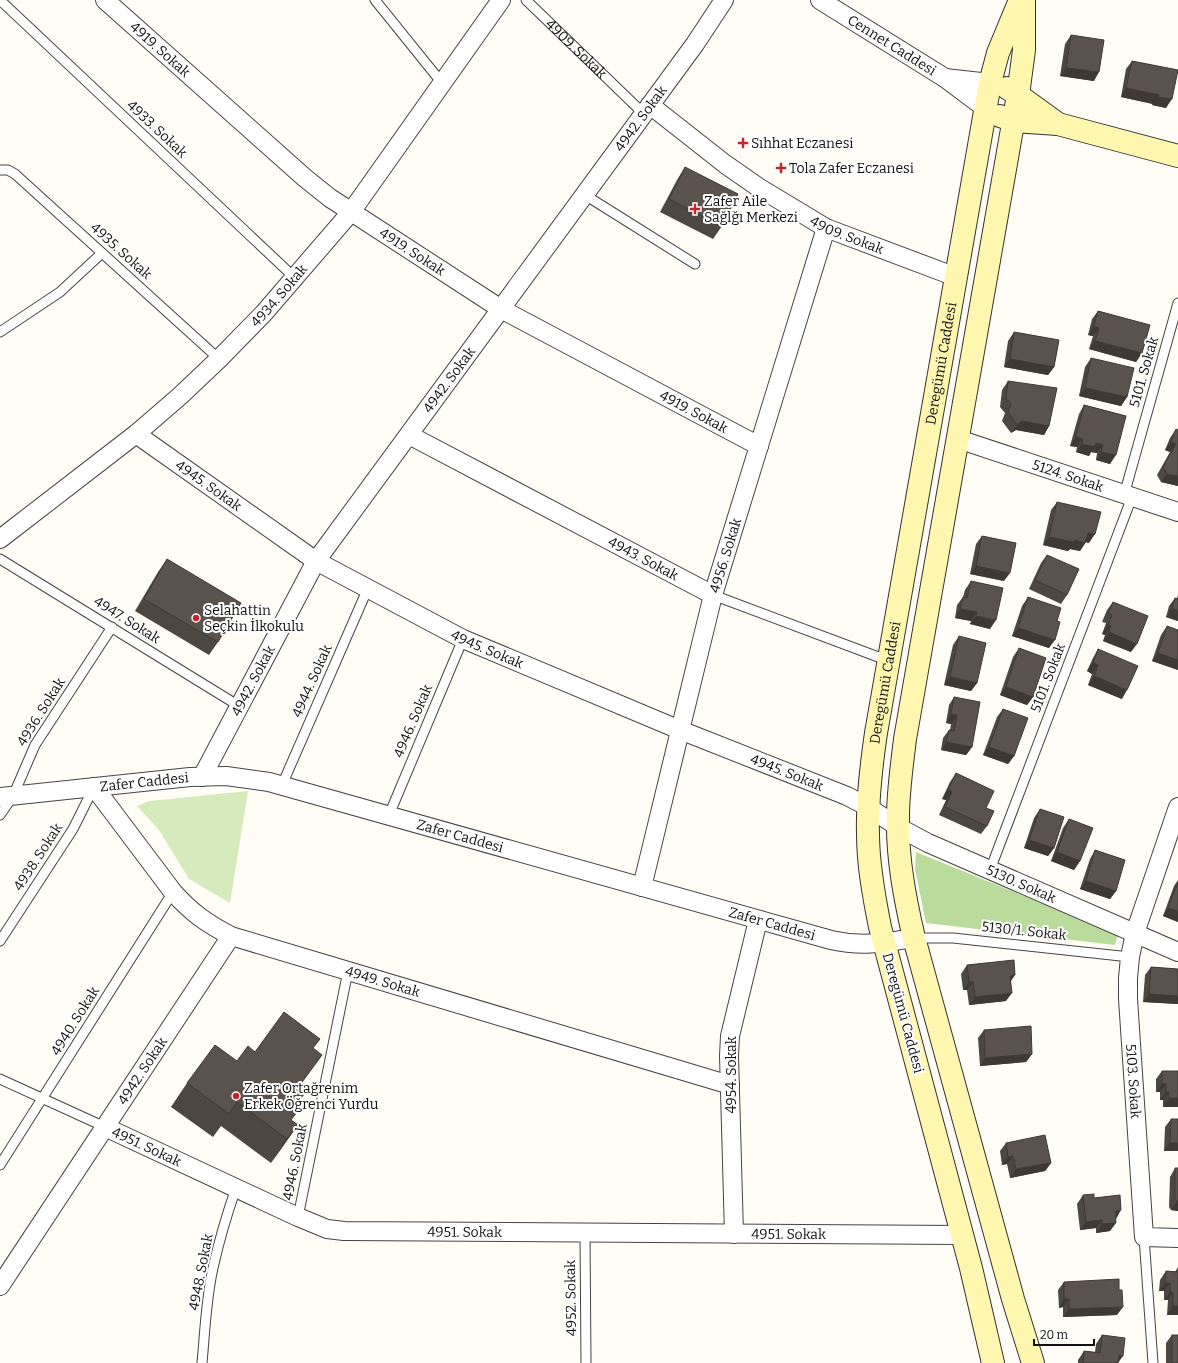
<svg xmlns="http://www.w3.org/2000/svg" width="1178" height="1363" viewBox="0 0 1178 1363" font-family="Bitter,serif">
<rect width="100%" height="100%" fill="#fffdf5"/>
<polygon fill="#d5ebbd" points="248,791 230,903 189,879 159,830 137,806 149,801"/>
<polygon fill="#b9dc9c" points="916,852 1118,934 1115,945 926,923 915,869"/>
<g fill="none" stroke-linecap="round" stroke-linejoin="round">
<defs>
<g id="lane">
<polyline points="0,0 295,278"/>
<polyline points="375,0 442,83"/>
<path id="s1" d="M 526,0 L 644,114"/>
<polyline points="0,170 8,170 15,174 219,359"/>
<polyline points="585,195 695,264"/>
<polyline points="0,332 60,292 102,253"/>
<polyline points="1124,495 1178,303"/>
<polyline points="0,559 239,706"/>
<polyline points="713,595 889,661"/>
<polyline points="282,785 368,588"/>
<polyline points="0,815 13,796 35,745 112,627"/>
<polyline points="389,815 463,639"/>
<polyline points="990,870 1132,497"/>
<polyline points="914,938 953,938 1130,957"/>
<polyline points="0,941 73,829 94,787"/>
<polyline points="0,1079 105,1127"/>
<polyline points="0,1165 173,892"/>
<polyline points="298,1217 348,971"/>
<polyline points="585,1232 586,1363"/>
<polyline points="1144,1237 1153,1363"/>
<path d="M 202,1363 C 205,1331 206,1299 213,1268 C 219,1241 227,1214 236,1188"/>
</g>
<g id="street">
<path id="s2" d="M 105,0 L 305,178 L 330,198 L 501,309 L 759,446"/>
<path id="s3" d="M 820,0 L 945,78"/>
<path id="s4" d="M 650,105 L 725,164 L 758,187 L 826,228 L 956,277"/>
<polyline points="985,108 945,78 990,83"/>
<path id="s5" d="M 136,434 L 316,561 L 463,639 L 680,730 L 847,796 L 868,807 L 898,827 L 928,843 L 1178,952"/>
<path id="s6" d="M 409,435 L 713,595"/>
<path id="s7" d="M 958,439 L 1178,512"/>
<path id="s8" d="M 0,539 L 136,434 L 180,396 L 219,359 L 264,313 L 351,212 L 501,0"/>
<path id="s9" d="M 202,777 L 316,561 L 695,44 L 724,0"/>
<path id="s10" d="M 94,787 L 173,892 C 192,913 206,923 231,936 L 730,1085"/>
<path id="s11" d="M 0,797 L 190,777 L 226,776 L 269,782 L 831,940 C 862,947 883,943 914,938"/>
<path id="s12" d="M 1178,807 L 1135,933 L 1130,957 L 1128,978 L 1128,999 L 1144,1237 L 1178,1238"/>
<path id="s13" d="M 642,887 L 713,595 L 826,228"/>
<path id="s14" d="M 105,1127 L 298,1217 L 327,1229 L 344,1231 L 962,1235"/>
<polyline points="734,1234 729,1056 730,1036 758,920"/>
<path id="s15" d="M 0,1286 L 231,936"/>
</g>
<g id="secondary">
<path d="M 1024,0 L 1024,50 L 1018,95 L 905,739 C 902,765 898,791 898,817 C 897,858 905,899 914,938 L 1013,1299 L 1033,1363"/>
<polyline points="1000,116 1014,121 1058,124 1018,95 1007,88"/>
<polyline points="1058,124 1178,156"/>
<path id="s16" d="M 993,1363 L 971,1268 L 880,927 C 874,897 868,865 868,834 C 867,800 871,767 876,733 L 990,83 L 998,53 L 1020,0"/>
</g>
</defs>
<use href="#lane" stroke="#444" stroke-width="11"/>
<use href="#street" stroke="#444" stroke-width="20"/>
<use href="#secondary" stroke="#333" stroke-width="24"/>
<use href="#lane" stroke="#fff" stroke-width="9"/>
<use href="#street" stroke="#fff" stroke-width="18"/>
<use href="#secondary" stroke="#fff6b0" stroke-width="22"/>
</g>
<g fill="#4d4742">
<polygon points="1071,35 1094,81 1060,76 1065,44"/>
<polygon points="1132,61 1178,70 1166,108 1152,105 1153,104 1121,97 1126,69"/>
<polygon points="685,167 722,226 713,239 660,212 677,180"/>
<polygon points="1098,311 1142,353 1136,362 1089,349 1093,336 1088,335 1092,319"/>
<polygon points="1014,332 1054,367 1048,375 1004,367 1008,341"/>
<polygon points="1091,358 1127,397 1121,406 1079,396 1085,367"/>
<polygon points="1008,381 1049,426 1044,435 1016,430 1011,433 1002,421 1005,413 1000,407 1002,390"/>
<polygon points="1084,405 1126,416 1110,464 1096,460 1097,453 1091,452 1089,456 1076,452 1077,447 1070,446 1079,414"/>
<polygon points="1176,429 1178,486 1161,482 1157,475 1170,452 1165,450 1170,438"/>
<polygon points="1057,502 1089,543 1086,542 1080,551 1070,549 1068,551 1043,545 1051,510"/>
<polygon points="982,536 1004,581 970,574 976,544"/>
<polygon points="1047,555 1067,595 1061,604 1029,589 1041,563"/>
<polygon points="167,559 218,642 209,655 135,611 158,572"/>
<polygon points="971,581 990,629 970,624 971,621 955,618 957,605 963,597 965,590"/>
<polygon points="1178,595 1178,621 1166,617 1169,606 1175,598 1177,598"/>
<polygon points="1028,597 1057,621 1049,648 1012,636 1022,606"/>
<polygon points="1113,602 1131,652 1103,641 1105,635 1102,634 1106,623 1102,622 1107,610"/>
<polygon points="1167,626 1178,630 1178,670 1152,661 1161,635"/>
<polygon points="959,636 977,683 971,691 944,685 953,645"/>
<polygon points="1019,648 1033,697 1027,705 1000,695 1013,657"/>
<polygon points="1098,649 1122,699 1088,685 1092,674 1087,671 1093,658"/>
<polygon points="954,697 972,747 966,755 941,750 943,738 949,730 950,730 951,724 946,723 949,705"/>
<polygon points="1003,709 1014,756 1008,764 983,755 997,717"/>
<polygon points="956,773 987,826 981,834 939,815 946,800 942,799 950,782"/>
<polygon points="1040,809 1054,848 1048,856 1024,848 1034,818"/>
<polygon points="1069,819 1080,861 1074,870 1051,861 1063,828"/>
<polygon points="1095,850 1116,891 1110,899 1080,889 1090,859"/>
<polygon points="1178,880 1178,922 1163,916 1174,886"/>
<polygon points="967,965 1006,1001 969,1005 967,990 963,990 961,974"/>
<polygon points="1151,967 1178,969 1178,1004 1143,1002 1145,975"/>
<polygon points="984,1030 1032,1054 1026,1062 980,1066 978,1038"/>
<polygon points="313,1048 298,1089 297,1104 291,1120 298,1125 271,1163 221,1126 213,1137 171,1107 187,1083 237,1061 255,1052"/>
<polygon points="1162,1071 1178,1071 1178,1107 1163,1107 1163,1100 1160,1100 1160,1092 1156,1092 1156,1079"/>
<polygon points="1171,1119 1178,1119 1178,1151 1164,1151 1165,1127"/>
<polygon points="1006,1143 1051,1163 1045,1171 1010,1178 1007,1164 1002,1165 1000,1151"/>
<polygon points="1175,1168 1178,1168 1178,1211 1171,1210 1169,1207 1170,1177"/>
<polygon points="1083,1195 1094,1198 1116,1219 1110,1231 1096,1233 1096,1228 1080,1230 1077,1204"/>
<polygon points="1178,1267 1178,1315 1167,1315 1168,1300 1164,1300 1164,1291 1159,1291 1160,1280 1166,1271 1175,1272"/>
<polygon points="1064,1282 1117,1315 1063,1317 1063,1307 1059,1308 1058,1290"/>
<polygon points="1102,1335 1118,1362 1118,1363 1078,1363 1078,1360 1084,1351 1095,1352 1096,1344"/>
<polygon points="1172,1335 1178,1363 1166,1363 1166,1343"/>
</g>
<g fill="#3f3936">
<polygon points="1066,68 1099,72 1094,81 1060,76"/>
<polygon points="1126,88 1159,95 1153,104 1121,97"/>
<polygon points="1158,97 1172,99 1166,108 1152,105"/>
<polygon points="1094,326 1099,328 1093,336 1088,335"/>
<polygon points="1095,341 1142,353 1136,362 1089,349"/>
<polygon points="1010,359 1054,367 1048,375 1004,367"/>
<polygon points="1085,388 1127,397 1121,406 1079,396"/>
<polygon points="1022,421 1049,426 1044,435 1016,430 1011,433 1017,425"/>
<polygon points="1076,437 1083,439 1077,447 1070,446"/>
<polygon points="1171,442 1176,444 1170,452 1165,450"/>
<polygon points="1096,443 1103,445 1097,453 1091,452 1089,456 1076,452 1082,444"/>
<polygon points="1101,452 1116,455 1110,464 1096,460"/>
<polygon points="1167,474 1178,476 1178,486 1161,482"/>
<polygon points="1088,533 1095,534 1089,543 1082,541"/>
<polygon points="1049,537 1075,540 1085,543 1080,551 1070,549 1068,551 1043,545"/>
<polygon points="976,566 1010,573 1004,581 970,574"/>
<polygon points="1172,608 1178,611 1178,621 1166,617"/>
<polygon points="960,609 977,612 971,621 955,618"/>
<polygon points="976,616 996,620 990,629 970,624"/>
<polygon points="1108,625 1111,626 1105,635 1102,634"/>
<polygon points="1018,628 1055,640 1049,648 1012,636"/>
<polygon points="1109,632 1137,644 1131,652 1103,641"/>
<polygon points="1158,653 1178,660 1178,670 1152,661"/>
<polygon points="1093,663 1098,665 1092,674 1087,671"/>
<polygon points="1094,676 1127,690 1122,699 1088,685"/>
<polygon points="950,677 977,683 971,691 944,685"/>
<polygon points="1006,687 1033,697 1027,705 1000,695"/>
<polygon points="951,714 957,715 951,724 946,723"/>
<polygon points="946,742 972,747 966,755 941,750"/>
<polygon points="989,747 1014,756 1008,764 983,755"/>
<polygon points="948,790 952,792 946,800 942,799"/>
<polygon points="1029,840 1054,848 1048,856 1024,848"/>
<polygon points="1057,852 1080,861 1074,870 1051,861"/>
<polygon points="1086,881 1116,891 1110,899 1080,889"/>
<polygon points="1168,908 1178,911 1178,922 1163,916"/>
<polygon points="1015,975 1009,984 1010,976"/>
<polygon points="969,982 973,982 967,990 963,990"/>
<polygon points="1012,993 1006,1001 969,1005 975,997"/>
<polygon points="1149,994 1178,996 1178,1004 1143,1002"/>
<polygon points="1032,1054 1026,1062 980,1066 985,1058"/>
<polygon points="1162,1084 1166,1084 1160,1092 1156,1092"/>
<polygon points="1166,1092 1169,1092 1163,1100 1160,1100"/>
<polygon points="1169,1098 1178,1098 1178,1107 1163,1107"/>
<polygon points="298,1125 281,1149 271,1163 287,1139"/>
<polygon points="1170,1143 1178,1143 1178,1151 1164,1151"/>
<polygon points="1013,1156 1007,1164 1002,1165 1008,1157"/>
<polygon points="1051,1163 1045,1171 1010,1178 1016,1169"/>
<polygon points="1177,1202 1178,1202 1178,1211 1171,1210"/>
<polygon points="1121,1210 1116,1219 1115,1211"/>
<polygon points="1102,1220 1096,1228 1080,1230 1086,1222"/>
<polygon points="1116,1223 1110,1231 1096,1233 1102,1224"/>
<polygon points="1165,1283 1170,1283 1164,1291 1159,1291"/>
<polygon points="1170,1292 1173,1292 1168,1300 1164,1300"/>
<polygon points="1064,1299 1069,1299 1063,1307 1059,1308"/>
<polygon points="1173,1306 1178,1306 1178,1315 1167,1315"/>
<polygon points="1123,1307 1117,1315 1063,1317 1069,1309"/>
<polygon points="1119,1355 1123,1356 1118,1363"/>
</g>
<g fill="#5a524d" stroke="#3f3936">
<polygon points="1071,35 1104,40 1099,72 1066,68"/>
<polygon points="1132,61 1178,70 1172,99 1158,97 1159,95 1126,88"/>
<polygon points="685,167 738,194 722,226 669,199"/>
<polygon points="1098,311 1150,325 1142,353 1095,341 1099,328 1094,326"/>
<polygon points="1014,332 1059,340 1054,367 1010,359"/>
<polygon points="1091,358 1134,368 1127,397 1085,388"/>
<polygon points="1008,381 1057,388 1049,426 1022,421 1017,425 1008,412 1011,404 1006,398"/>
<polygon points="1084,405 1126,416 1116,455 1101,452 1103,445 1096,443 1095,447 1082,444 1083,439 1076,437"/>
<polygon points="1176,429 1178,430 1178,476 1167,474 1163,467 1176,444 1171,442"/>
<polygon points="1057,502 1101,512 1095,534 1088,533 1085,543 1075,540 1074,542 1049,537"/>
<polygon points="982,536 1016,543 1010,573 976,566"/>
<polygon points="1047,555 1079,569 1067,595 1035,580"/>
<polygon points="167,559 241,603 218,642 144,599"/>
<polygon points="971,581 1003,588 996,620 976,616 977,612 960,609 963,597 967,598"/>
<polygon points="1028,597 1061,608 1057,621 1060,622 1055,640 1018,628"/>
<polygon points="1175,598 1178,599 1178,611 1172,608"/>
<polygon points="1113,602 1148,616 1137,644 1109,632 1111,626 1108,625 1112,615 1108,613"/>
<polygon points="1167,626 1178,630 1178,660 1158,653"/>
<polygon points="959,636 986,643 977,683 950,677"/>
<polygon points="1019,648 1046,658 1033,697 1006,687"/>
<polygon points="1098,649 1138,666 1127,690 1094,676 1098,665 1093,663"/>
<polygon points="954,697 980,702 972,747 946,742 949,730 954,731 957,715 951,714"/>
<polygon points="1003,709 1028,718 1014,756 989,747"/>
<polygon points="956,773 994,791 986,808 994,811 987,826 945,807 952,792 948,790"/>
<polygon points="1040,809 1064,817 1054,848 1029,840"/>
<polygon points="1069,819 1093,828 1080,861 1057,852"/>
<polygon points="1095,850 1125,860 1116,891 1086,881"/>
<polygon points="1178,882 1178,911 1168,908"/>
<polygon points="1014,960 1015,975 1010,976 1012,993 975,997 973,982 969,982 967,965"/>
<polygon points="1151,967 1178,969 1178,996 1149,994"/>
<polygon points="284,1012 320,1039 313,1048 322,1055 297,1089 304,1094 297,1104 301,1107 291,1120 298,1125 287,1139 237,1102 229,1114 187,1083 215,1045 237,1061 248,1046 255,1052"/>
<polygon points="1031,1026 1032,1054 985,1058 984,1030"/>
<polygon points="1162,1071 1178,1071 1178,1098 1169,1098 1169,1092 1166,1092 1166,1084 1162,1084"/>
<polygon points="1171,1119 1178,1119 1178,1143 1170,1143"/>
<polygon points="1045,1135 1051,1163 1016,1169 1013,1156 1008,1157 1006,1143"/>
<polygon points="1175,1168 1178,1168 1178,1202 1175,1199"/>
<polygon points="1094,1194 1094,1198 1120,1195 1121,1210 1115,1211 1116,1223 1102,1224 1102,1220 1086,1222 1083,1195"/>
<polygon points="1166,1271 1178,1272 1178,1271 1178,1306 1173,1306 1173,1292 1170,1292 1170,1283 1165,1283"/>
<polygon points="1119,1279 1119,1290 1122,1290 1123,1307 1069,1309 1069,1299 1064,1299 1064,1282"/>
<polygon points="1102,1335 1125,1338 1123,1356 1119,1355 1118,1363 1083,1363 1084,1351 1100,1353"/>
<rect x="1172" y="1335" width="6" height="28"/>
</g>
<g fill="#c4262e" stroke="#fff" stroke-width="1.5">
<path d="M741 137h4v4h4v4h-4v4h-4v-4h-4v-4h4z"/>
<path d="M779 162h4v4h4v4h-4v4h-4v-4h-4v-4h4z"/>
<path d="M693 203h4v4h4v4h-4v4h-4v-4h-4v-4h4z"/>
<circle cx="196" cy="618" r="4"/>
<circle cx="236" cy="1096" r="4"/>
</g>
<g text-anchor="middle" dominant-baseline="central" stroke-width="4" stroke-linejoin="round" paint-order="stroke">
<g font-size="14" fill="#111" stroke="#fff">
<text stroke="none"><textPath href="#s3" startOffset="85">Cennet Caddesi</textPath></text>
<text stroke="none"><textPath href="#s2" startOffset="74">4919. Sokak</textPath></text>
<text stroke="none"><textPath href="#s1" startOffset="70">4909. Sokak</textPath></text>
<text stroke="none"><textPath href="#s9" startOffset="793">4942. Sokak</textPath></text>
<text transform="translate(157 129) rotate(43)">4933. Sokak</text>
<text stroke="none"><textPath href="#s4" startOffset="237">4909. Sokak</textPath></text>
<text transform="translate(121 251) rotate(42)">4935. Sokak</text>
<text stroke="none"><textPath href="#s2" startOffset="398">4919. Sokak</textPath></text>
<text stroke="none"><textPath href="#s8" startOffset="371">4934. Sokak</textPath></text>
<text stroke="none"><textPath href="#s16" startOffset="1021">Deregümü Caddesi</textPath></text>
<text transform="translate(1144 372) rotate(-74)">5101. Sokak</text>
<text stroke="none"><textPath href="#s9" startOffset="469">4942. Sokak</textPath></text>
<text stroke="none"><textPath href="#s2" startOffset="722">4919. Sokak</textPath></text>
<text stroke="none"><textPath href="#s7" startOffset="116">5124. Sokak</textPath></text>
<text stroke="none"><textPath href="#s5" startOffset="89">4945. Sokak</textPath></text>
<text stroke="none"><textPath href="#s13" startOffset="342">4956. Sokak</textPath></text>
<text stroke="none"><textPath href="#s6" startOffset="265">4943. Sokak</textPath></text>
<text transform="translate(127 620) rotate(32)">4947. Sokak</text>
<text stroke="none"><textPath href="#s5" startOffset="413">4945. Sokak</textPath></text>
<text transform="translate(1048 678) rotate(-69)">5101. Sokak</text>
<text stroke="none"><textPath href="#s9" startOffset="109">4942. Sokak</textPath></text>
<text transform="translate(312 681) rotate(-66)">4944. Sokak</text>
<text stroke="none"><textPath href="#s16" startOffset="697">Deregümü Caddesi</textPath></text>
<text transform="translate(41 712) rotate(-58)">4936. Sokak</text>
<text transform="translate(413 721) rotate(-67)">4946. Sokak</text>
<text stroke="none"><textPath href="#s5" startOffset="737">4945. Sokak</textPath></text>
<text stroke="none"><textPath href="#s11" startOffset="145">Zafer Caddesi</textPath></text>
<text stroke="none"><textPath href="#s11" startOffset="469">Zafer Caddesi</textPath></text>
<text transform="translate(38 857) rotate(-57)">4938. Sokak</text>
<text stroke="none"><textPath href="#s5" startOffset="997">5130. Sokak</textPath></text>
<text stroke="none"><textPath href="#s11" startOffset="793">Zafer Caddesi</textPath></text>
<text transform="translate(1024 931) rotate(6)">5130/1. Sokak</text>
<text stroke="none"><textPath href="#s10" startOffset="363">4949. Sokak</textPath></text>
<text transform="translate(903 1013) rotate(75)">Deregümü Caddesi</text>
<text transform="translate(75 1021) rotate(-58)">4940. Sokak</text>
<text stroke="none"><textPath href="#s15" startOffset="258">4942. Sokak</textPath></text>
<text transform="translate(731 1075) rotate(-90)">4954. Sokak</text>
<text stroke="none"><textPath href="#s12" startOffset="282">5103. Sokak</textPath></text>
<text stroke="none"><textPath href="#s14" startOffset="46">4951. Sokak</textPath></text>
<text transform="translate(295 1162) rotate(-79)">4946. Sokak</text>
<text stroke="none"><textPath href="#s14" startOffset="382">4951. Sokak</textPath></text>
<text stroke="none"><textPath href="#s14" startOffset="706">4951. Sokak</textPath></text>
<text transform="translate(201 1272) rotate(-79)">4948. Sokak</text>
<text transform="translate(571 1298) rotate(-91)">4952. Sokak</text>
</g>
<g font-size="14" fill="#111" stroke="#fff" text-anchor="start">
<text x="751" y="143">Sıhhat Eczanesi</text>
<text x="789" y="168">Tola Zafer Eczanesi</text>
<text x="704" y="201">Zafer Aile<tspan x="704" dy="16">Sağlğı Merkezi</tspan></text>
<text x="204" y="610">Selahattin<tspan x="204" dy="16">Seçkin İlkokulu</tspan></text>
<text x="244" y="1088">Zafer Ortağrenim<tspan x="244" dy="16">Erkek Öğrenci Yurdu</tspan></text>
</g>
</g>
<path d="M1034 1339v6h60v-6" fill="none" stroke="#111111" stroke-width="2"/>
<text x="1040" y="1339" font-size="12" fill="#111111" stroke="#ffffff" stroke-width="3" paint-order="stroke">20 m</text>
</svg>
